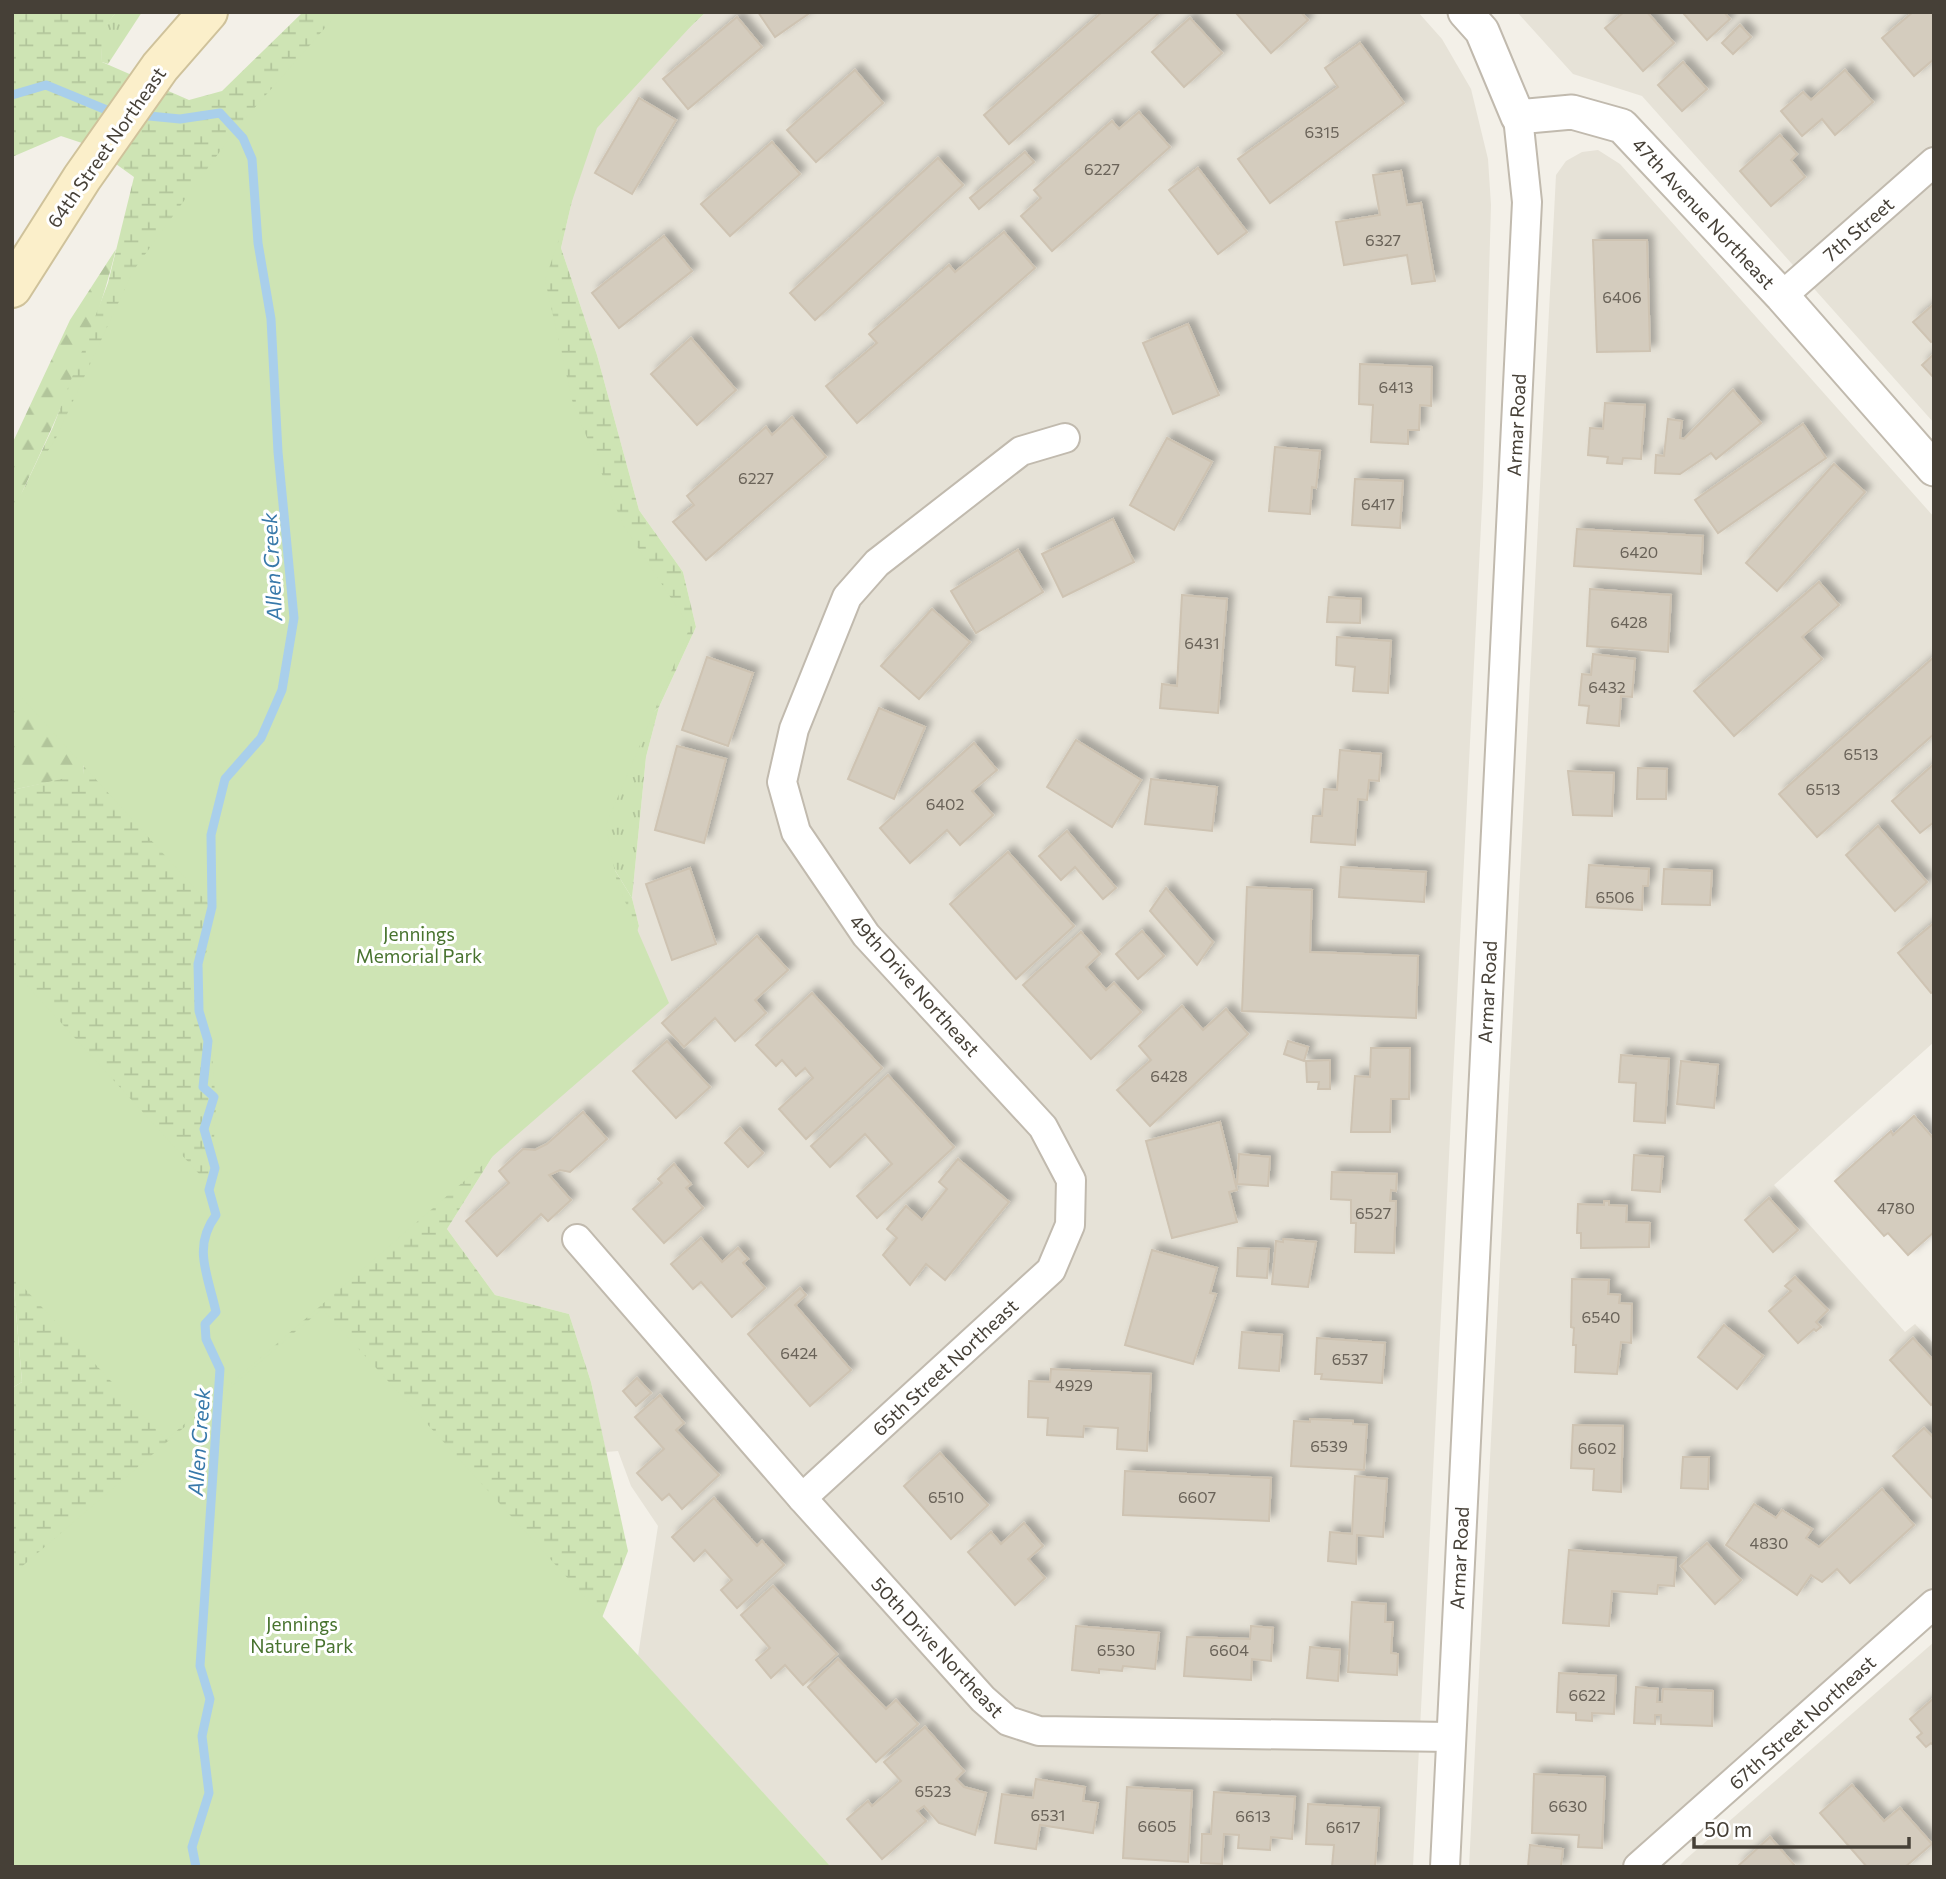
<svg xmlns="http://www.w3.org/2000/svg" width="1946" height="1879" viewBox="0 0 1946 1879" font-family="Commissioner,sans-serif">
<defs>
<pattern id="grass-tufts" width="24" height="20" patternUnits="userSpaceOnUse" patternTransform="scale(1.75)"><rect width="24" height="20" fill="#cee4b4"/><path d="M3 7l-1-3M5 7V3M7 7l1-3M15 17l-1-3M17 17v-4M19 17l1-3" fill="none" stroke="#b2c59b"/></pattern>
<pattern id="forest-firs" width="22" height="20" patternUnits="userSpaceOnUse" patternTransform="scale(1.75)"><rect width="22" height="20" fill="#cee4b4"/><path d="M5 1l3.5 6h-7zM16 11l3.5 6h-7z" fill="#b2c59b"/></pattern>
<pattern id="wetland-marsh" width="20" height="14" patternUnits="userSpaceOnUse" patternTransform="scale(1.75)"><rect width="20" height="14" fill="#cee4b4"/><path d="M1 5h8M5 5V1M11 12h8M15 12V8" fill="none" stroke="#b2c59b"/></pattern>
<filter id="shadow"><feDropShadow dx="6" dy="-6" stdDeviation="3.5" flood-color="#0004"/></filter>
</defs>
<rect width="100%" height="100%" fill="#f3f0e8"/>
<g fill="#e6e2d7">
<polygon points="706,12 1418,12 1442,39 1471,89 1488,159 1491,205 1483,486 1413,1867 831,1867 638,1656 658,1526 631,1486 618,1451 606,1452 591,1382 569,1314 495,1295 447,1229 506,1135 627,963 639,926 632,898 646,757 659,707 696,627 683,572 639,510 597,355 561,248 591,120"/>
<polygon points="1517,12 1934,12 1934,423 1642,96 1573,74"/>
<polygon points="1598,150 1620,164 1934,517 1934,1042 1774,1185 1905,1332 1915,1324 1934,1344 1934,1588 1621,1867 1469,1867 1556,175 1566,161 1582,152"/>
<polygon points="1934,1642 1934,1867 1678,1867 1686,1859"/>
</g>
<g fill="url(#grass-tufts)">
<polygon points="116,12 142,12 108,64 102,62 100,33"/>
<polygon points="659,707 646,757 632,898 592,833 609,752"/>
</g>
<g fill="url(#forest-firs)">
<path d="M 116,249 C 94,341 52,429 12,514 L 12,444 L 70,320 Z"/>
<polygon points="12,564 79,643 84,775 12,790"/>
<polygon points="12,1265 22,1382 12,1388"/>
</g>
<polygon fill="url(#wetland-marsh)" points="12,12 116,12 101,33 102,62 189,100 222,91 303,12 706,12 591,120 561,248 597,355 639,510 683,572 696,627 659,707 609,753 592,833 632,898 639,926 627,963 506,1135 447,1229 495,1295 569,1314 591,1382 628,1551 598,1628 12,1867 12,1388 22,1382 12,1265 12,790 84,774 79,643 12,514 53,427 108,283 134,177 91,146 61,136 12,157"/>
<g fill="#cee4b4">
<polygon points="339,12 704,12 597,128 545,280 573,404 623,525 690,627 606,825 617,883 669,1003 166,1440 12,1275 12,969 211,1187 216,1107 211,1039 201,1002 201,966 210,943 213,918 212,835 227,779 262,739 284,690 295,618 280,448 273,319 259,243 254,157 245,137 236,129"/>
<polygon points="234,132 242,139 250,158 256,243 270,320 276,448 291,618 281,689 260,737 224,778 209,834 210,905 12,687 12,508 56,438 133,271"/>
<polygon points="322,1309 377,1369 831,1867 12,1867 12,1575"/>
</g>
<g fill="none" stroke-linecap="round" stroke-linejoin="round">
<g stroke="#a9cfeb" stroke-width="9">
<polyline points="12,95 46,85 114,113"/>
<path d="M 139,115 L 180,119 L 220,113 L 243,138 L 252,159 L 258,243 L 271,319 L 278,452 L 294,618 L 282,690 L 261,738 L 225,779 L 211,835 L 212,907 L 198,964 L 199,1011 L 208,1041 L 203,1087 L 214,1097 L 204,1129 L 215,1168 L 209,1190 L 216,1215 C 192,1247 208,1275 216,1312 L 205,1324 L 206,1339 L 220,1369 L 200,1666 L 210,1699 L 202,1736 L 209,1793 L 192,1847 L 196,1867"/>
</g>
</g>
<g fill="#d4ccbe" stroke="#cec3b2" stroke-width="2" filter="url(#shadow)">
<polygon points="758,12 811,12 775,37"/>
<polygon points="1102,12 1160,12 1009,144 984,115"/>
<polygon points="1301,12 1308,20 1271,53 1236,13"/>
<polygon points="1624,12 1647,12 1674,43 1643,71 1605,28"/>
<polygon points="1686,12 1724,12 1730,19 1707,40 1684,14"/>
<polygon points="1913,12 1934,12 1934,59 1914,76 1882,38"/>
<polygon points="737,17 762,47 688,109 663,79"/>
<polygon points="1190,18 1222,53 1184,87 1152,52"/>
<polygon points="1740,25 1751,37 1733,54 1722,43"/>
<polygon points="1360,43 1404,103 1270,203 1238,159 1338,87 1325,68"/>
<polygon points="1683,62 1707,89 1682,111 1658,85"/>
<polygon points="855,70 883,103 816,162 787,130"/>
<polygon points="1845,70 1873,102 1835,135 1822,119 1802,136 1781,111 1803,92 1811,100"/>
<polygon points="639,98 676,120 632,194 595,173"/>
<polygon points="1139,112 1170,147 1052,251 1021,216 1041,198 1034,190 1112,121 1119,129"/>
<polygon points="1780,135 1797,154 1791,160 1805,177 1771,206 1740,171"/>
<polygon points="772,142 800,174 730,236 701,204"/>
<polygon points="1025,152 1034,162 979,209 970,198"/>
<polygon points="938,158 963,185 815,320 790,293"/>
<polygon points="1198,168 1247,232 1218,254 1169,190"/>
<polygon points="1401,171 1407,205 1421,203 1435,281 1412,284 1407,255 1344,265 1336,222 1380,215 1373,175"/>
<polygon points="1004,232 1035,268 857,423 826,386 877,343 869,334 949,265 955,272"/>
<polygon points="664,236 692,271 619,328 592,293"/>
<polygon points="1593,240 1647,240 1650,351 1597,352"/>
<polygon points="1934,304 1934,340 1931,342 1913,322"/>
<polygon points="1188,324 1219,395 1173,414 1143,343"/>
<polygon points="691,338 736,390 697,425 651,374"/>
<polygon points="1934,354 1934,378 1922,365"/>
<polygon points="1360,364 1432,367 1431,406 1420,405 1419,430 1408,430 1408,444 1371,442 1373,405 1359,404"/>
<polygon points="1733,390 1761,423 1716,459 1711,453 1680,474 1655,473 1656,455 1664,456 1668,419 1682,421 1680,438 1684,439"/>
<polygon points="1605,403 1645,405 1641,459 1623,458 1622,464 1607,463 1608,457 1588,455 1590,428 1603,429"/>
<polygon points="792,417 826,457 706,560 673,522 694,505 687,496 766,427 772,435"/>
<polygon points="1803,424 1826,458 1718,533 1695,500"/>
<polygon points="1167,438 1212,462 1174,530 1130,505"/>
<polygon points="1275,447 1320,451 1316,488 1312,487 1310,514 1269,511"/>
<polygon points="1834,464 1865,492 1777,591 1746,563"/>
<polygon points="1355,479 1403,481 1400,528 1352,525"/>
<polygon points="1113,519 1134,562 1063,597 1042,554"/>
<polygon points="1577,529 1703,536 1701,574 1574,566"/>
<polygon points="1018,550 1043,592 976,633 951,591"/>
<polygon points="1819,582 1839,605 1802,637 1822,659 1734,736 1694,691"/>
<polygon points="1590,589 1671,595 1668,652 1587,646"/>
<polygon points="1182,595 1227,599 1218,713 1160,708 1162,684 1177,686"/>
<polygon points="1329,597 1361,599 1360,623 1327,622"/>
<polygon points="932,609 970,642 919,699 881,666"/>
<polygon points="1337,637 1391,641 1388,693 1353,691 1355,667 1336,665"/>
<polygon points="1593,654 1635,659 1632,697 1621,696 1619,726 1587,723 1589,706 1579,705 1582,674 1591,675"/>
<polygon points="707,657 753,673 728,746 682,730"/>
<polygon points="1934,657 1934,734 1817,837 1779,794"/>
<polygon points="879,708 925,727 894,799 848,779"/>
<polygon points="1076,740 1141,780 1112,827 1047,787"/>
<polygon points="974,743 997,770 972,791 993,815 960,845 947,830 910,863 880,828"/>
<polygon points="677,746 726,759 704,843 655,830"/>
<polygon points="1340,750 1381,754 1379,781 1369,780 1367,800 1358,799 1355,845 1311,842 1313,816 1322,816 1324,789 1337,790"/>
<polygon points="1934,764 1934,822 1920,833 1892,801"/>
<polygon points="1638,768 1667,769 1666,799 1637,799"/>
<polygon points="1568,771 1614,773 1612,816 1573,815"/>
<polygon points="1151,779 1217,787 1212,831 1145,824"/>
<polygon points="1878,826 1927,882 1895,911 1846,855"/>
<polygon points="1067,831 1116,888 1103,899 1075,867 1061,880 1039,856"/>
<polygon points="1008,852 1074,926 1016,979 950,904"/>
<polygon points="1589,865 1649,869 1648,886 1643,886 1642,910 1586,907"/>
<polygon points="1341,867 1426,872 1424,902 1339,897"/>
<polygon points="690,868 716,944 672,960 646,884"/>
<polygon points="1664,869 1712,871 1710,905 1662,904"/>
<polygon points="1247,887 1312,890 1310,952 1418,956 1416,1018 1242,1011"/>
<polygon points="1166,888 1213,942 1197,965 1150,911"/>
<polygon points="1934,923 1934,991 1931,993 1898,953"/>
<polygon points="1142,931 1164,956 1138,979 1116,954"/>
<polygon points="1081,932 1100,954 1086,967 1106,990 1114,983 1141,1012 1091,1059 1023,985"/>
<polygon points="757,936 788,970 755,1000 766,1013 735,1041 715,1018 684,1047 662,1023"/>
<polygon points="812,993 882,1068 806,1139 779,1109 813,1078 805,1068 796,1076 782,1060 776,1066 756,1045"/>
<polygon points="1182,1006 1203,1030 1226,1009 1248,1034 1150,1126 1117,1090 1151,1060 1139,1046"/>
<polygon points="667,1041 710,1087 676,1118 633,1071"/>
<polygon points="1288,1041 1308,1047 1304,1061 1284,1054"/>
<polygon points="1371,1048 1410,1048 1409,1099 1391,1099 1390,1132 1351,1132 1355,1076 1370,1077"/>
<polygon points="1621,1055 1669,1059 1665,1123 1634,1121 1636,1083 1619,1082"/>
<polygon points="1330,1060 1330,1089 1318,1089 1319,1082 1307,1082 1306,1061"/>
<polygon points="1681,1061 1718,1065 1714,1108 1677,1104"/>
<polygon points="888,1075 954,1147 877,1218 857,1196 892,1164 865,1134 830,1167 811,1146"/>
<polygon points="583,1112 607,1139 570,1172 560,1170 549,1175 571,1200 548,1221 541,1214 497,1256 466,1221 509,1183 499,1171 523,1149 535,1150 547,1144"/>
<polygon points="1914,1116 1934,1139 1934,1232 1908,1255 1888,1233 1884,1236 1835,1181 1891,1131 1893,1135"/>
<polygon points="1220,1122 1237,1190 1229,1192 1237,1222 1172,1238 1146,1141"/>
<polygon points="740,1128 763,1153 748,1167 725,1143"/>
<polygon points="1239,1154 1270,1157 1268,1186 1237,1184"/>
<polygon points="1634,1155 1663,1157 1660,1192 1632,1190"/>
<polygon points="958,1159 1009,1202 945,1280 926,1264 910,1285 883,1255 897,1238 887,1229 906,1206 922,1220 947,1189 939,1182"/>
<polygon points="674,1164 691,1184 686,1188 703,1208 664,1243 633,1209 662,1183 658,1179"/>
<polygon points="1332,1172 1397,1174 1396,1191 1391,1190 1390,1201 1396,1201 1394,1253 1355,1252 1356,1223 1351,1223 1351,1200 1331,1199"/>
<polygon points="1769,1198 1798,1230 1773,1252 1745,1220"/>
<polygon points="1604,1201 1609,1201 1609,1205 1627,1206 1626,1222 1650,1223 1649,1247 1581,1248 1581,1233 1577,1233 1578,1204 1604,1205"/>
<polygon points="701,1238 722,1262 738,1248 748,1259 743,1263 765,1288 732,1317 701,1282 693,1289 671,1264"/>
<polygon points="1283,1239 1316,1242 1308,1287 1272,1284 1276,1241 1283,1242"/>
<polygon points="1238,1248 1269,1249 1267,1278 1237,1276"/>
<polygon points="1152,1250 1217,1268 1210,1293 1216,1294 1193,1364 1125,1345"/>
<polygon points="1795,1277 1828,1310 1816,1322 1821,1327 1816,1331 1814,1329 1798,1343 1769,1311 1791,1291 1785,1286"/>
<polygon points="1572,1279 1609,1280 1608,1294 1620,1295 1619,1303 1632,1304 1631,1343 1621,1342 1617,1374 1575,1372 1576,1345 1573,1345 1574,1328 1571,1327"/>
<polygon points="800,1288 806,1295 795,1305 851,1370 810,1406 748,1334"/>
<polygon points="1724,1325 1763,1356 1737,1389 1698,1357"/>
<polygon points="1242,1332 1282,1335 1279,1371 1239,1368"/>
<polygon points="1317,1338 1385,1343 1382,1383 1321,1379 1322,1374 1315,1374"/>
<polygon points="1913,1338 1934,1361 1934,1402 1931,1405 1890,1360"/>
<polygon points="1051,1369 1151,1374 1147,1451 1117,1449 1118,1428 1084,1426 1083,1437 1047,1435 1048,1418 1028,1417 1029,1381 1050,1382"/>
<polygon points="637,1378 651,1393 636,1406 623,1391"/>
<polygon points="660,1395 684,1423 676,1430 719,1475 682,1509 669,1494 662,1500 637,1473 664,1449 635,1417"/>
<polygon points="1310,1419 1353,1421 1353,1424 1367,1425 1364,1470 1291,1466 1294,1421 1310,1422"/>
<polygon points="1573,1425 1623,1426 1621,1492 1593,1490 1594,1469 1571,1468"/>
<polygon points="1924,1428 1934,1438 1934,1500 1893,1456"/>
<polygon points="940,1453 988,1505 951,1539 904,1486"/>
<polygon points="1683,1457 1709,1457 1708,1489 1681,1488"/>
<polygon points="1125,1471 1271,1478 1269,1521 1123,1515"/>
<polygon points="1355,1476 1387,1479 1383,1537 1357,1535 1356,1564 1328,1561 1330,1532 1352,1534"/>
<polygon points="1882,1489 1914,1525 1850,1583 1837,1569 1822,1582 1811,1575 1797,1595 1726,1545 1754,1504 1776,1518 1782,1510 1812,1529 1806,1538 1819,1547"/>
<polygon points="714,1498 757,1546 762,1541 784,1565 737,1608 721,1590 732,1580 705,1550 694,1561 672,1537"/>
<polygon points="1024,1523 1043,1546 1028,1559 1045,1578 1015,1605 968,1552 991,1532 1001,1544"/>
<polygon points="1707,1543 1741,1580 1715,1604 1681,1566"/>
<polygon points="1569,1550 1676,1558 1674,1586 1658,1585 1657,1594 1612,1591 1609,1626 1563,1623"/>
<polygon points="773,1586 837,1654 803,1685 785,1665 771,1678 756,1660 770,1648 741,1615"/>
<polygon points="1352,1602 1386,1604 1385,1622 1393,1622 1391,1653 1398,1654 1397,1675 1348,1672"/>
<polygon points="1076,1626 1159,1633 1155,1669 1123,1666 1122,1671 1099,1669 1099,1673 1072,1670"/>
<polygon points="1251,1626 1273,1628 1271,1661 1252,1659 1251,1680 1184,1676 1187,1637 1250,1639"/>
<polygon points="1310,1647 1340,1650 1338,1681 1307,1678"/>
<polygon points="838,1659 886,1709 896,1700 918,1724 876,1762 808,1687"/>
<polygon points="1559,1673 1616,1676 1614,1714 1592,1713 1592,1721 1576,1720 1576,1713 1557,1712"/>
<polygon points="1636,1687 1658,1689 1657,1702 1662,1702 1663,1689 1713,1691 1712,1726 1661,1724 1661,1715 1655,1715 1655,1724 1634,1723"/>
<polygon points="1934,1698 1934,1746 1931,1743 1926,1747 1917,1737 1922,1733 1910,1719"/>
<polygon points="925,1727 964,1771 956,1779 964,1787 986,1793 975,1835 939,1823 924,1806 917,1811 926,1821 882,1859 847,1819 868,1801 872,1806 901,1781 884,1762"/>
<polygon points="1534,1774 1605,1777 1602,1848 1578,1847 1579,1835 1532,1833"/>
<polygon points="1036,1779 1085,1787 1083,1801 1098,1803 1093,1833 1040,1825 1036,1849 995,1843 1002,1794 1033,1798"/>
<polygon points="1852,1785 1884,1821 1900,1808 1932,1844 1905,1867 1867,1867 1820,1813"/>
<polygon points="1127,1787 1192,1791 1188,1862 1123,1858"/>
<polygon points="1214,1792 1295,1797 1292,1839 1271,1837 1270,1850 1238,1848 1239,1835 1224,1834 1222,1864 1201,1863 1202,1834 1211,1834"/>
<polygon points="1308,1804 1379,1808 1375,1867 1332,1867 1334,1845 1306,1844"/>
<polygon points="1770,1837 1796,1867 1737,1867"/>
<polygon points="1530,1845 1563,1849 1561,1867 1528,1867"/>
</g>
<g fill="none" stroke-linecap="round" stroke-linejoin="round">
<defs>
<g id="minor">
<polyline points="1782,296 1934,162"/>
<polyline points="577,1239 802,1498 983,1699 1008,1721 1039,1731 1450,1737"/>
<polyline points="802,1498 1051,1270 1070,1225 1071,1180 1043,1127 866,935 796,832 782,782 794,729 847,597 877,563 1021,451 1065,438"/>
<polyline points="1445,1867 1527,202 1518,117"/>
<polyline points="1638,1867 1934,1604"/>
</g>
<polyline id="tertiary" points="1465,12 1482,31 1518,117 1572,112 1622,126 1782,296 1934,469"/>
<polyline id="secondary" points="12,288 82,178 160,67 208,12"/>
</defs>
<use href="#minor" stroke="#c1baae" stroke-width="32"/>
<use href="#tertiary" stroke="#c1baae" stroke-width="37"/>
<use href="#secondary" stroke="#cfc29b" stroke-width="42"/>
<use href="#minor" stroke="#fff" stroke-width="28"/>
<use href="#tertiary" stroke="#fff" stroke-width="33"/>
<use href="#secondary" stroke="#fbefca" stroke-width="38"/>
</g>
<g text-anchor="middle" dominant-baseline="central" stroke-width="6" stroke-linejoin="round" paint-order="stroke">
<g font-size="16" fill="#6a6359">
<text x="1322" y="131">6315</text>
<text x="1102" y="168">6227</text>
<text x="1383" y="239">6327</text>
<text x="1622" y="296">6406</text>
<text x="1396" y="386">6413</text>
<text x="756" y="477">6227</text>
<text x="1378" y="503">6417</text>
<text x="1639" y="551">6420</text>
<text x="1629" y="621">6428</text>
<text x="1202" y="642">6431</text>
<text x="1607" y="686">6432</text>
<text x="1861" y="753">6513</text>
<text x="1823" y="788">6513</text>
<text x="945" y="803">6402</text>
<text x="1615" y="896">6506</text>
<text x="1169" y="1075">6428</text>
<text x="1896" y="1207">4780</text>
<text x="1373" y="1212">6527</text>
<text x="1601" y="1316">6540</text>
<text x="799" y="1352">6424</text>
<text x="1350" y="1358">6537</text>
<text x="1074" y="1384">4929</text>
<text x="1329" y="1445">6539</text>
<text x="1597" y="1447">6602</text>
<text x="946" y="1496">6510</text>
<text x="1197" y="1496">6607</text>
<text x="1769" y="1542">4830</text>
<text x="1116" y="1649">6530</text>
<text x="1229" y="1649">6604</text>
<text x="1587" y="1694">6622</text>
<text x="933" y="1790">6523</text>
<text x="1568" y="1805">6630</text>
<text x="1048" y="1814">6531</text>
<text x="1253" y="1815">6613</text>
<text x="1157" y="1825">6605</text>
<text x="1343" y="1826">6617</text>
</g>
<g font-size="19" fill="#464037" stroke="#fff">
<text transform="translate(106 147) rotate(-55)">64th Street Northeast</text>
<text transform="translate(1704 213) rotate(47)">47th Avenue Northeast</text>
<text transform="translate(1858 229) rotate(-41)">7th Street</text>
<text transform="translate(1516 425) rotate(-87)">Armar Road</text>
<text transform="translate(915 985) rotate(48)">49th Drive Northeast</text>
<text transform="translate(1487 992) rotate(-87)">Armar Road</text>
<text transform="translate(945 1367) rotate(-43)">65th Street Northeast</text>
<text transform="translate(1459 1558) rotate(-87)">Armar Road</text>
<text transform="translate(938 1647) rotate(47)">50th Drive Northeast</text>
<text transform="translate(1802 1722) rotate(-42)">67th Street Northeast</text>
</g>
<g font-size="19" fill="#48732f" stroke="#fff">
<text x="419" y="933">Jennings<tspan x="419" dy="22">Memorial Park</tspan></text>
<text x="302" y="1623">Jennings<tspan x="302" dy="22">Nature Park</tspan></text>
</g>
<g font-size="21" font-style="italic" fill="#3879aa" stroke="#fff">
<text transform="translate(271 567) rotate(-93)">Allen Creek</text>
<text transform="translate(198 1442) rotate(-86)">Allen Creek</text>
</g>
</g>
<rect width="1946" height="1879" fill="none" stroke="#464037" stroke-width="28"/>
<path d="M1694 1837v10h215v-10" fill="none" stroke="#464037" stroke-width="3.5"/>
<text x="1704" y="1837" font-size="21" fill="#464037" stroke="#ffffff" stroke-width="5" paint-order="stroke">50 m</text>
</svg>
